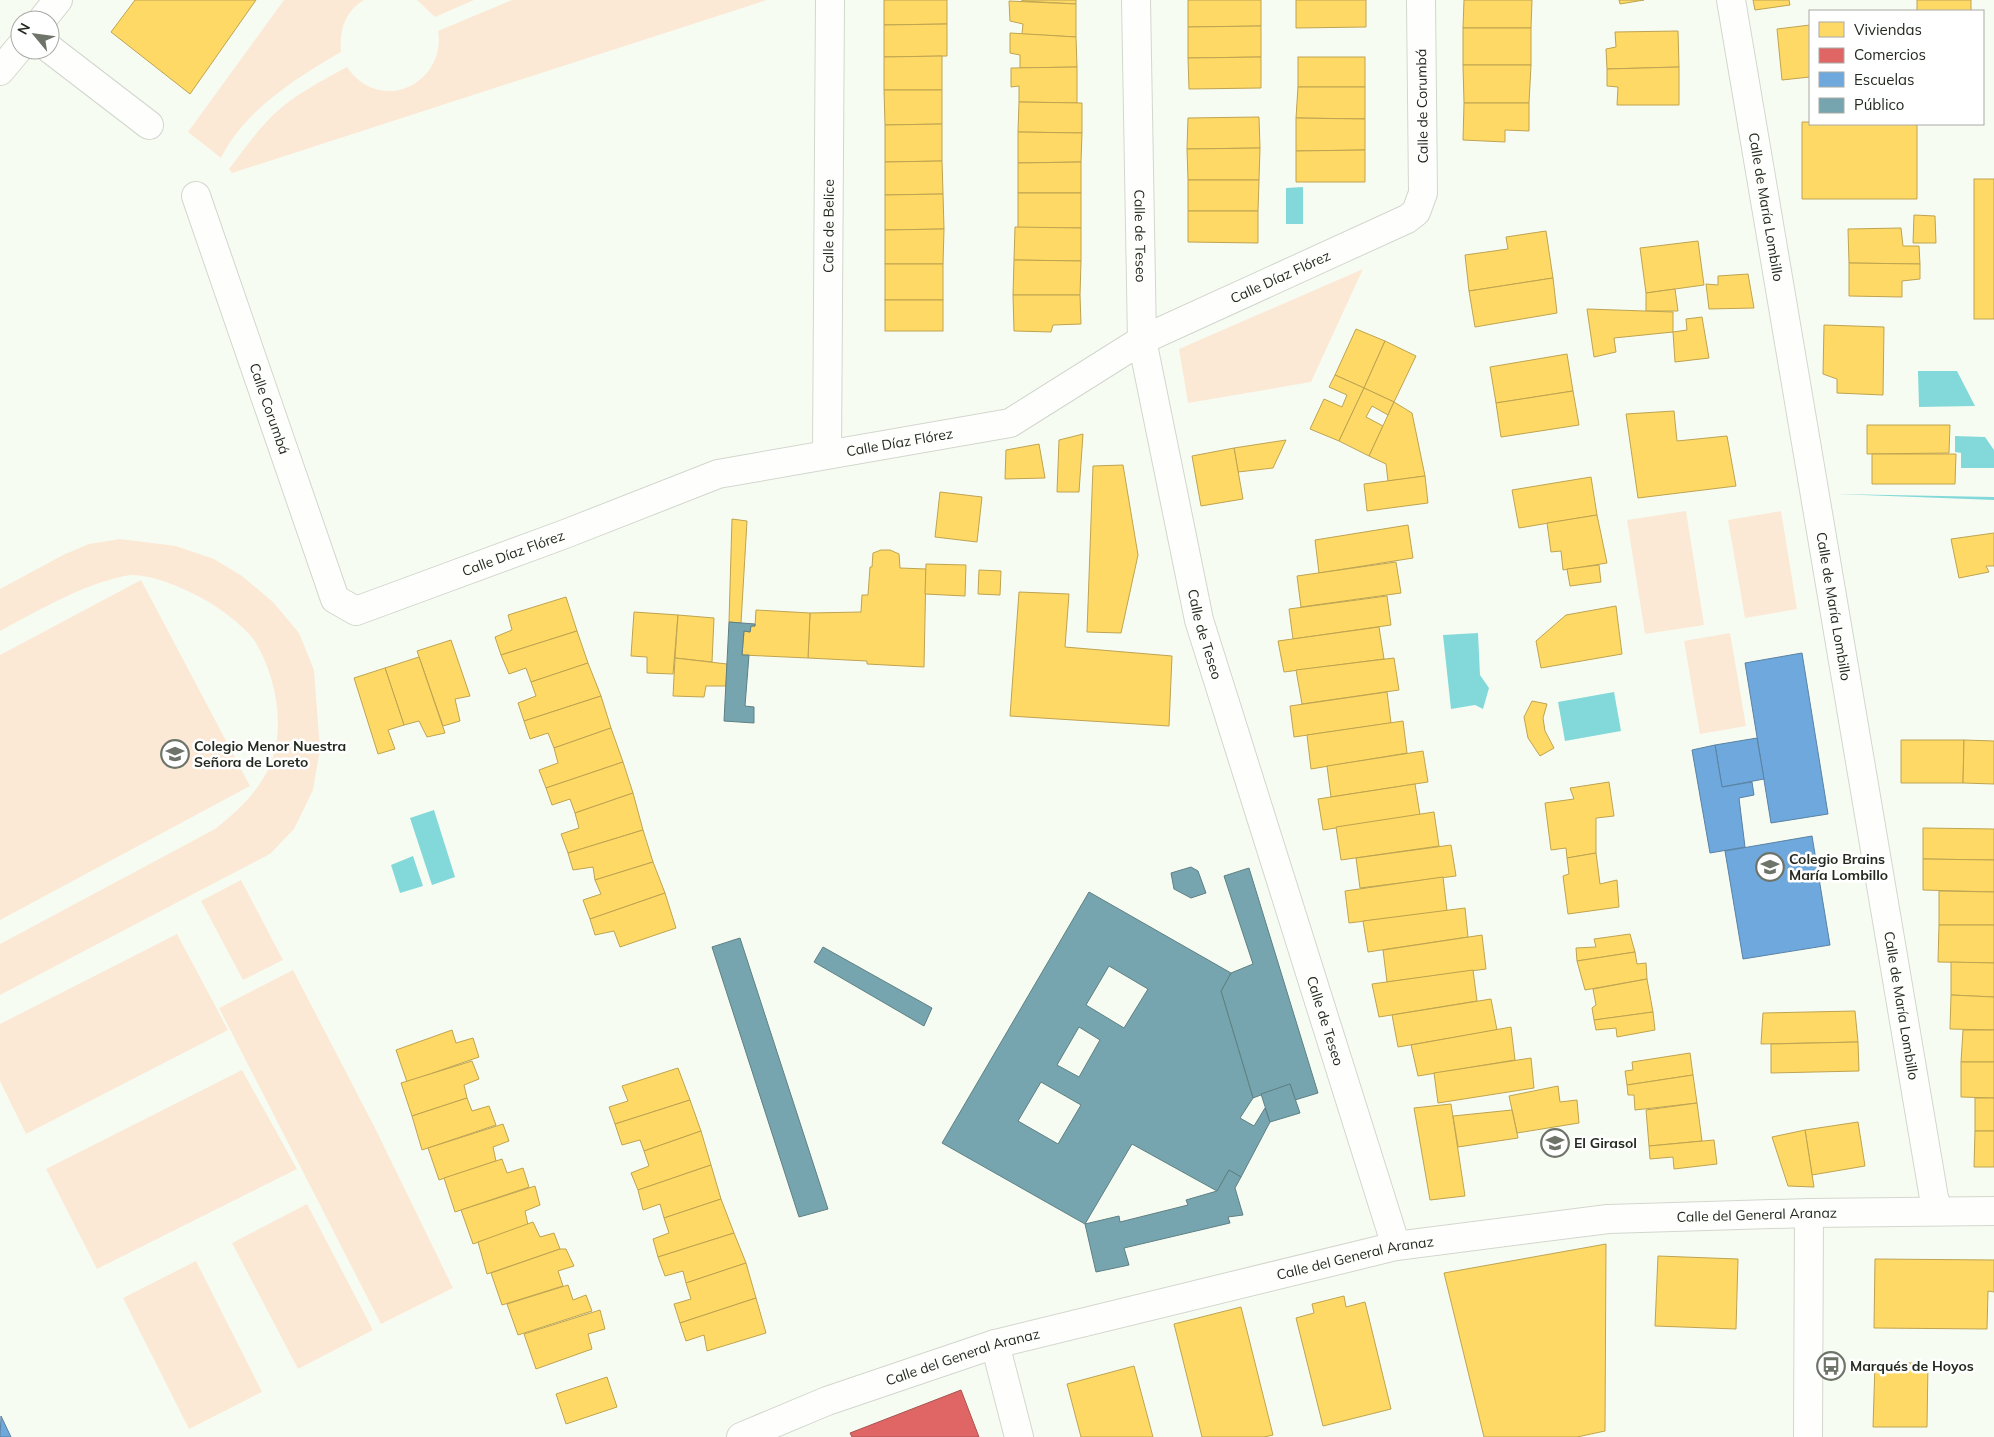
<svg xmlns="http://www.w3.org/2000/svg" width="1994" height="1437" viewBox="0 0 1994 1437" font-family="Mulish,sans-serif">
<rect width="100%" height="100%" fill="#f7fcf2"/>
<g fill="#fbe9d6">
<path d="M 284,0 L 364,0 C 345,11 339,31 341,52 C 296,78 245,110 221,158 L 188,132 Z"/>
<polygon points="417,0 474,0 435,17"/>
<path d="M 512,0 L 767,0 L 232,173 L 229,169 C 247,145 266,118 291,100 C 308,88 328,77 347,67 C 353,75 360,83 370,87 C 407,103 445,69 438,31 Z"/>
<polygon points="1363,269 1311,382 1188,403 1179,349"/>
<polygon points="1686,511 1704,625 1645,634 1627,520"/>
<polygon points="1781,511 1797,609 1745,618 1728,520"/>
<path d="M 120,539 L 176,546 L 214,559 L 242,576 L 273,602 L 299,633 L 314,670 L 320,749 L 313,790 L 294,829 L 270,854 L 0,995 L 0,944 L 215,829 C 235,813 251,799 264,777 C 288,738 278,681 256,643 C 248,629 221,609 207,601 C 188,590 155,575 132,575 C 121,576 109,580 99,583 C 62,596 34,613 0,631 L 0,589 L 63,555 L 89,544 Z"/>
<polygon points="141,580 250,786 0,920 0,655"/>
<polygon points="1730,633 1746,726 1700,734 1684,641"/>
<polygon points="241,880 283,960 243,980 201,901"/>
<polygon points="177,934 228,1030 26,1134 0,1081 0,1024"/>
<polygon points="293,970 375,1128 453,1288 381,1324 219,1008"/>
<polygon points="242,1070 297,1169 97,1269 46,1169"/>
<polygon points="307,1204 373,1330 298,1369 232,1243"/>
<polygon points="196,1261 262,1392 189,1429 123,1298"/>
</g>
<g fill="#83d9d9">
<polygon points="1303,187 1303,224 1286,224 1286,188"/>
<polygon points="1918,371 1957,371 1975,406 1919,407"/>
<polygon points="1955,436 1985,437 1994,450 1994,468 1961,468 1961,453 1955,452"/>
<polygon points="1836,494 1994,497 1994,500"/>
<polygon points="1478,633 1480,675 1489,688 1483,709 1475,705 1451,709 1443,635"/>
<polygon points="1614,692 1621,731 1565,741 1558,702"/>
<polygon points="434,810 455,877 432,885 410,818"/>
<polygon points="413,856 423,886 400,893 391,865"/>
</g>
<g fill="#ffd966" stroke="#bea451">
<polygon points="135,0 256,0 190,94 111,32"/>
<polygon points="884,0 947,0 947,24 884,25"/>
<polygon points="1022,0 1076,0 1076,4 1022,1"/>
<polygon points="1188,0 1261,0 1261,26 1188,27"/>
<polygon points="1296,0 1366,0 1366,27 1296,28"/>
<polygon points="1464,0 1532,0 1531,28 1463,28"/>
<polygon points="1619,0 1644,0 1620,4"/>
<polygon points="1753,0 1789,0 1790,5 1755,10"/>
<rect x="1917" y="0" width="54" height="11"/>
<polygon points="1009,1 1076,4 1076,37 1022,34 1023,24 1010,21"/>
<polygon points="947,24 947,56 884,57 884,25"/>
<polygon points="1810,25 1810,77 1782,80 1777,29"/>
<polygon points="1261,26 1261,57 1188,58 1188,27"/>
<rect x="1463" y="28" width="68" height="37"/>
<polygon points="1678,31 1679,67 1607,69 1606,49 1616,47 1615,32"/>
<polygon points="1010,33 1076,37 1077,67 1020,68 1020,55 1010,53"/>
<polygon points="942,56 942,90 884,90 884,57"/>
<polygon points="1261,57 1261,88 1189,89 1188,58"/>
<rect x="1298" y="57" width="67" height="30"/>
<polygon points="1463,65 1531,65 1529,103 1464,103"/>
<polygon points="1077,67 1077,103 1019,102 1019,86 1011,87 1011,68"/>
<polygon points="1679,67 1679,105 1617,105 1618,87 1607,86 1607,69"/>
<polygon points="1298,87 1365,87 1365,119 1296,118"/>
<polygon points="884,90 942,90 942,124 885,125"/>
<polygon points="1019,102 1082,103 1082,133 1018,132"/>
<polygon points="1464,103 1529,103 1529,131 1505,130 1505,142 1463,140"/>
<polygon points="1259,117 1260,148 1187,149 1188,118"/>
<polygon points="1296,118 1365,119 1365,150 1296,151"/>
<polygon points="1802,122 1810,122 1810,124 1917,124 1917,199 1802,199"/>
<polygon points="942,124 942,161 885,162 885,125"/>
<polygon points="1018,132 1082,133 1081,162 1018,163"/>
<polygon points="1260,148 1259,180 1188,180 1187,149"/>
<polygon points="1365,150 1365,182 1296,182 1296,151"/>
<polygon points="942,161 943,194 885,195 885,162"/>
<polygon points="1081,162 1081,193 1018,193 1018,163"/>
<rect x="1974" y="179" width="20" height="140"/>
<polygon points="1188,180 1259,180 1258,211 1188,211"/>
<rect x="1018" y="193" width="63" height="35"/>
<polygon points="943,194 944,229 885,230 885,195"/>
<polygon points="1188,211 1258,211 1258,243 1188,242"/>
<polygon points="1914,215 1935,216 1936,243 1913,243"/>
<polygon points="1015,227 1081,228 1081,261 1014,260"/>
<polygon points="1901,228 1903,246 1919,246 1920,264 1849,263 1848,229"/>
<polygon points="944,229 943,264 885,264 885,230"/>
<polygon points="1546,231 1553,278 1469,291 1465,255 1508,249 1506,237"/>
<polygon points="1698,241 1704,285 1646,293 1640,248"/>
<polygon points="1014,260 1081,261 1080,295 1013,295"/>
<polygon points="1849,263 1920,264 1920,279 1902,281 1902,297 1849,296"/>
<rect x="885" y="264" width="58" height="36"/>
<polygon points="1748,274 1754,308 1709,309 1706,284 1718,285 1718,276"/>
<polygon points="1553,278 1557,313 1475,327 1469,291"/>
<polygon points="1675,289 1678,311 1646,311 1646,293"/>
<polygon points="1013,295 1080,295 1081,324 1053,325 1051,332 1014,331"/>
<rect x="885" y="300" width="58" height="31"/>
<polygon points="1587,309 1673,312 1673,332 1614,338 1616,352 1594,357"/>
<polygon points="1702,317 1709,358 1675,362 1673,332 1687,330 1686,319"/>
<polygon points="1824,325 1884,327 1883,395 1837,393 1837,379 1823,374"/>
<polygon points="1356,329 1385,341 1364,388 1335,375"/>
<polygon points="1385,341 1416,356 1394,402 1364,388"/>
<polygon points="1567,354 1573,391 1496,403 1490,367"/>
<polygon points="1335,375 1364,388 1339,441 1310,429 1324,399 1342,407 1347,395 1329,387"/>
<polygon points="1364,388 1394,402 1388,415 1372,406 1366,417 1383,426 1369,456 1339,441"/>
<polygon points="1573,391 1579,425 1501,437 1496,403"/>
<polygon points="1394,402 1412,413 1425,476 1388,481 1386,464 1369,456"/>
<polygon points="1674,411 1677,441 1727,436 1736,486 1638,498 1626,414"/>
<polygon points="1867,425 1950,425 1949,453 1867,454"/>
<polygon points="1083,434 1079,492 1057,492 1059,440"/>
<polygon points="1286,440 1273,468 1238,472 1234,448"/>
<polygon points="1039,444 1045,478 1005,479 1006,450"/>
<polygon points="1234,448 1243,499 1201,506 1192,456"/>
<polygon points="1872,454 1956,454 1955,484 1872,484"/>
<polygon points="1123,465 1138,555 1121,633 1087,632 1093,466"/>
<polygon points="1425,476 1428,503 1367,511 1364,484"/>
<polygon points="1591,477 1597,515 1519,528 1512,490"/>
<polygon points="940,492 982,497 977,542 935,537"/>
<polygon points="1597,515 1607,563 1563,570 1561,551 1551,552 1547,523"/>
<polygon points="732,519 747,521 741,623 729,622"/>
<polygon points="1408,525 1413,558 1319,573 1315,540"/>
<polygon points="1994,533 1994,566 1986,566 1989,572 1959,578 1951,539"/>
<polygon points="881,550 890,550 899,554 900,568 926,569 924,667 867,664 867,661 808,658 810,613 861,612 862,595 868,595 870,567 872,567 873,553"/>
<polygon points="1396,562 1401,593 1301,607 1297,576"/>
<polygon points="926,564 966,565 965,596 925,594"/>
<polygon points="1599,565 1601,582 1570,586 1567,569"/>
<polygon points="979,570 1001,571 1000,595 978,594"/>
<polygon points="1019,592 1069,594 1065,647 1172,656 1169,726 1010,716"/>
<polygon points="1387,596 1391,625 1293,639 1289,609"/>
<polygon points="566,597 577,631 501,655 495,637 512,630 508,615"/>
<polygon points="1616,606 1622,654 1541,668 1536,641 1566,615"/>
<polygon points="756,610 810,613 808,658 742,655 744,631 750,632 751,626 755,626"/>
<polygon points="634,612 678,615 673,674 647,673 647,657 631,656"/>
<polygon points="678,615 714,618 712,662 675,658"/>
<polygon points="1379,627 1384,659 1284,672 1278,641"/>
<polygon points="577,631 588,663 531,682 526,668 509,674 501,655"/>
<polygon points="451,640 470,696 455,699 460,721 443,726 417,651"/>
<polygon points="419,657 445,733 427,737 419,721 404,725 385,668"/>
<polygon points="675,658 727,664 726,686 706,686 704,697 673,696"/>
<polygon points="1394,658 1399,690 1302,704 1296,670"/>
<polygon points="588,663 601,696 524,721 518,703 536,696 531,682"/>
<polygon points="385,668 404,725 388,730 395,749 378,754 354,678"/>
<polygon points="1387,692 1391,723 1294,737 1290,706"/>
<polygon points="601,696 611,728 554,748 548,733 530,739 524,721"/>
<polygon points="1532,701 1547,704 1543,718 1545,731 1554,748 1540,756 1528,738 1524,717"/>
<polygon points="1403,721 1407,753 1311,769 1307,735"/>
<polygon points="611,728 623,762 546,788 539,770 558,763 554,748"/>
<polygon points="1901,740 1964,740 1963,783 1901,783"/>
<polygon points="1964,740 1994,741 1994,784 1963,783"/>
<polygon points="1423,751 1428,782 1331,797 1327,766"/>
<polygon points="623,762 633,793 575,813 570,799 552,805 546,788"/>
<polygon points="1609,782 1614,816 1596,818 1596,853 1567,858 1566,848 1551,850 1545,803 1574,799 1570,788"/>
<polygon points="1415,784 1420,815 1323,830 1318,799"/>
<polygon points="633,793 643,830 568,853 561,834 579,828 575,813"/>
<polygon points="1434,812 1439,846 1341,860 1336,827"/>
<polygon points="1923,828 1994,829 1994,860 1923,859"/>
<polygon points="643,830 653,862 595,880 593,867 573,870 568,853"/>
<polygon points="1451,845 1456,876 1360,888 1356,858"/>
<polygon points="1596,853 1600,884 1617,880 1619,907 1568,914 1563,876 1569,874 1567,858"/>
<polygon points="1923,859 1994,860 1994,892 1923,890"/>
<polygon points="653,862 665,893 590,919 583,900 601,894 595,880"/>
<polygon points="1443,877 1447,911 1349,923 1345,891"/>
<polygon points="1939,891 1994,892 1994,925 1939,925"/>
<polygon points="665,893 676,928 620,947 614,931 595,935 590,919"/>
<polygon points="1465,908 1468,937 1368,952 1363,921"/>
<polygon points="1939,925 1994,925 1994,963 1938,962"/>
<polygon points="1630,934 1635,952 1577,961 1576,948 1596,947 1594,939"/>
<polygon points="1482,935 1486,969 1387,982 1383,950"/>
<polygon points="1635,952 1637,964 1646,963 1647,979 1585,990 1577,961"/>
<polygon points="1951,962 1994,963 1994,997 1951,995"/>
<polygon points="1473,970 1477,1001 1379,1017 1372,984"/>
<polygon points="1647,979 1653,1012 1594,1020 1592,1008 1596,1005 1593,989"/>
<polygon points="1951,995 1994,997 1994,1030 1950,1029"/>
<polygon points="1491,999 1497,1030 1398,1047 1392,1015"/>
<polygon points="1855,1011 1858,1042 1761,1044 1763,1013"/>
<polygon points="1653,1012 1655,1030 1617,1037 1616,1028 1596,1030 1594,1020"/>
<polygon points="1511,1027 1515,1060 1418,1076 1411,1045"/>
<polygon points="452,1030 456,1043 473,1038 479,1057 407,1082 396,1050"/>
<polygon points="1963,1030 1994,1030 1994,1062 1961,1062"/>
<polygon points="1858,1042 1859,1071 1771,1073 1771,1044"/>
<polygon points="1690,1053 1693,1075 1627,1085 1625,1071 1633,1070 1632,1062"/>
<polygon points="1531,1058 1534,1088 1438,1103 1434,1073"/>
<polygon points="472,1061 479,1079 464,1085 467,1098 412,1116 401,1083"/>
<polygon points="1961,1062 1994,1062 1994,1098 1961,1097"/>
<polygon points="678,1068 690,1100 615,1124 609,1107 628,1101 622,1086"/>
<polygon points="1693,1075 1697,1103 1635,1110 1634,1095 1628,1095 1627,1085"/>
<polygon points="1558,1086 1560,1102 1577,1100 1579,1123 1517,1133 1509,1096"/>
<polygon points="467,1098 472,1111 489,1106 496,1125 422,1150 412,1116"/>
<rect x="1975" y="1098" width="19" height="33"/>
<polygon points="690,1100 701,1131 644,1151 640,1140 622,1145 615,1124"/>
<polygon points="1697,1103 1702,1141 1649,1146 1646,1110"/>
<polygon points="1451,1104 1465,1196 1430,1200 1414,1108"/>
<polygon points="1512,1110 1518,1138 1458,1147 1453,1116"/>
<polygon points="1858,1122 1865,1166 1812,1175 1805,1130"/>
<polygon points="503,1124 509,1141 493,1147 496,1161 439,1180 428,1148"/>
<polygon points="1805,1130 1814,1187 1788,1186 1772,1137"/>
<polygon points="701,1131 711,1165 638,1190 631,1173 649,1166 644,1151"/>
<polygon points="1975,1131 1994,1131 1994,1167 1974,1167"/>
<polygon points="1714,1140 1717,1164 1674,1169 1673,1157 1650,1159 1649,1146"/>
<polygon points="502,1159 507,1173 523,1168 529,1187 455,1212 444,1178"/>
<polygon points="711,1165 721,1199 664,1218 660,1204 643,1210 638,1190"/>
<polygon points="535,1186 540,1205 525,1211 528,1225 473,1244 461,1210"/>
<polygon points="721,1199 734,1233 658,1257 653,1239 669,1233 664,1218"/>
<polygon points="533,1222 540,1237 554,1233 560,1249 487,1274 478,1242"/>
<polygon points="734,1233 746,1263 686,1283 683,1271 665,1276 658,1257"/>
<polygon points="1606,1244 1605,1431 1577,1437 1484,1437 1444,1273"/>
<polygon points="560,1249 566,1249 574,1266 558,1271 563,1286 502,1305 491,1273"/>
<polygon points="1658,1256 1738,1259 1736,1329 1655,1326"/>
<polygon points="1875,1259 1994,1260 1994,1292 1988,1291 1987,1329 1874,1328"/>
<polygon points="746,1263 756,1298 680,1323 674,1304 691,1299 686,1283"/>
<polygon points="568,1285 573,1300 586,1295 592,1311 518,1335 507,1304"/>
<polygon points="1344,1296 1346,1307 1365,1302 1391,1409 1323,1426 1296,1318 1314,1313 1312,1304"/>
<polygon points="756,1298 766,1333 707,1351 704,1335 686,1341 680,1323"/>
<polygon points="1241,1307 1273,1435 1264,1437 1202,1437 1174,1324"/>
<polygon points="600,1310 605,1329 588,1334 592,1349 536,1369 524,1334"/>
<polygon points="1875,1363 1928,1363 1927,1427 1873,1427"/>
<polygon points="1134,1366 1153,1437 1081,1437 1067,1384"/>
<polygon points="607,1377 617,1407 566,1424 556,1394"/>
</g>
<polygon fill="#e06666" stroke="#a85451" points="961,1390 979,1437 852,1437 850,1433"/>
<g fill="#6fa8dc" stroke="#5982a4">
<polygon points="1802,653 1828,814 1771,823 1745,663"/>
<polygon points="1757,738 1764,779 1722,787 1715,745"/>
<polygon points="1715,745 1722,787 1752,782 1754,795 1739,798 1745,847 1710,853 1692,750"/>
<polygon points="1812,836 1830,945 1743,959 1725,851"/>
<polygon points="1,1416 11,1437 0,1437"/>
</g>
<g fill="#76a5af" stroke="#5e8084" fill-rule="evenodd">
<polygon points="729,622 755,624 755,626 751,626 750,632 744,631 742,655 749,655 745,706 754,707 754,723 724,721"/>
<polygon points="1191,867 1198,871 1206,893 1191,898 1174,889 1171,873"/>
<polygon points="1249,868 1318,1093 1295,1100 1290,1084 1253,1098 1221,991 1231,973 1253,964 1224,876"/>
<path d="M 1089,892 L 1231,973 L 1221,991 L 1253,1098 L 1240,1118 L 1254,1126 L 1265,1108 L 1270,1122 L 1241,1177 L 1229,1170 L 1217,1191 L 1132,1144 L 1085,1224 L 942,1143 ZM 1109,966 L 1148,989 L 1124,1028 L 1086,1005 ZM 1079,1027 L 1100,1040 L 1079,1077 L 1057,1065 ZM 1041,1082 L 1081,1105 L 1058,1144 L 1018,1121 Z"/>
<polygon points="740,938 828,1209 799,1217 712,947"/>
<polygon points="823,947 932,1008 924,1026 814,962"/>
<polygon points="1290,1084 1300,1113 1270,1122 1261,1094"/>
<polygon points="1229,1170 1241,1177 1235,1188 1243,1215 1228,1217 1230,1223 1124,1248 1129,1265 1096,1272 1085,1224 1119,1216 1120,1222 1188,1205 1186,1200 1217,1191"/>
</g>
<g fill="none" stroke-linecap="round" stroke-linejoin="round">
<defs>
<g id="minor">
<path id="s1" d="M 1136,0 L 1142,340 L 1199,620 L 1396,1246"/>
<path id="s2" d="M 1731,0 L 1934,1198 L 1939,1211"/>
<polyline points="42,20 58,0"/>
<polyline points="50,49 149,125"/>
<polyline points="0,71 20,47"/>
<path id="s3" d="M 196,196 L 335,599 L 356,611 L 565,534 L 718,474 L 1010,423 L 1142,340 L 1407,219 L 1416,212 L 1423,193 L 1421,0"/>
<path id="s4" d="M 827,454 L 830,0"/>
<polyline points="995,1344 1019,1437"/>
<path id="s5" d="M 741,1437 L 827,1401 L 995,1344 L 1396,1246 L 1608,1219 L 1809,1213 L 1994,1211"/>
<polyline points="1808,1437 1809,1213"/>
</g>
</defs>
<use href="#minor" stroke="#d2d7ce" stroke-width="30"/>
<use href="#minor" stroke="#fefffd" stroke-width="28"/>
</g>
<defs>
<symbol id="school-ring" viewBox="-11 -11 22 22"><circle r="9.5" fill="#fff" stroke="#6e746a" stroke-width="1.5"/><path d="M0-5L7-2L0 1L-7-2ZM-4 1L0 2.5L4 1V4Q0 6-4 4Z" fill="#6e746a"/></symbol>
<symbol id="bus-ring" viewBox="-11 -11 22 22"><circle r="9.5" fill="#fff" stroke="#6e746a" stroke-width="1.5"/><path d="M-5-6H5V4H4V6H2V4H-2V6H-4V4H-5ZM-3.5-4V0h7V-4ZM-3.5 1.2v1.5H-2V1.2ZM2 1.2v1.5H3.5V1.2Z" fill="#6e746a"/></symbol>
</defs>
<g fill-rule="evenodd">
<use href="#school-ring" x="159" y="738" width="32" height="32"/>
<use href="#school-ring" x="1754" y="851" width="32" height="32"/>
<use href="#school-ring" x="1539" y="1127" width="32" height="32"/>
<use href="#bus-ring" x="1815" y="1350" width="32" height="32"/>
</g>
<g text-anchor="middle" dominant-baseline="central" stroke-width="5" stroke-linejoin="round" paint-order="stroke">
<g font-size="14" fill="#252a20" stroke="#fff">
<text transform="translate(1422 106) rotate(-91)">Calle de Corumbá</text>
<text stroke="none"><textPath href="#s2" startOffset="210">Calle de María Lombillo</textPath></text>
<text stroke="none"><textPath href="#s4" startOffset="228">Calle de Belice</textPath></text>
<text stroke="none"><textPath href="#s1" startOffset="236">Calle de Teseo</textPath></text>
<text stroke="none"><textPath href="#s3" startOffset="1442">Calle Díaz Flórez</textPath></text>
<text stroke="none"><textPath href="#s3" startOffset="225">Calle Corumbá</textPath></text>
<text stroke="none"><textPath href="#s3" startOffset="1022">Calle Díaz Flórez</textPath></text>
<text stroke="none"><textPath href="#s3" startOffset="618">Calle Díaz Flórez</textPath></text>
<text stroke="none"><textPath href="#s2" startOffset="615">Calle de María Lombillo</textPath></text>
<text stroke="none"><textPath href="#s1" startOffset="641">Calle de Teseo</textPath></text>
<text stroke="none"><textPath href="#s2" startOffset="1020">Calle de María Lombillo</textPath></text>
<text stroke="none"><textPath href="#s1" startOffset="1046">Calle de Teseo</textPath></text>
<text stroke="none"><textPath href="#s5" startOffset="1046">Calle del General Aranaz</textPath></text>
<text stroke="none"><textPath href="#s5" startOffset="641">Calle del General Aranaz</textPath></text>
<text stroke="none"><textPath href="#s5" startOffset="236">Calle del General Aranaz</textPath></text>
</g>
<g font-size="14" font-weight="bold" fill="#252a20" stroke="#fff" text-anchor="start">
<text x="194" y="746">Colegio Menor Nuestra<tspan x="194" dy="16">Señora de Loreto</tspan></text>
<text x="1789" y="859">Colegio Brains<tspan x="1789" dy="16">María Lombillo</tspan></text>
<text x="1574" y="1143">El Girasol</text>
<text x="1850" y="1366">Marqués de Hoyos</text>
</g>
</g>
<rect x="1809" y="10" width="175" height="115" fill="#ffffff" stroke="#a8aaa6"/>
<rect x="1819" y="22" width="25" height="15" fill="#ffd966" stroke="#a8aaa6"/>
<text x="1854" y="35" font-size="15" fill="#252a20">Viviendas</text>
<rect x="1819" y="48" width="25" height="15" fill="#e06666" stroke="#a8aaa6"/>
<text x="1854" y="60" font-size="15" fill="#252a20">Comercios</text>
<rect x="1819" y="72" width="25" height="15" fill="#6fa8dc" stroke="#a8aaa6"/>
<text x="1854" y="85" font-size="15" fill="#252a20">Escuelas</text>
<rect x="1819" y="98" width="25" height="15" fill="#76a5af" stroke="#a8aaa6"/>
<text x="1854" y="110" font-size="15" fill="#252a20">Público</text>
<g transform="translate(35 35) rotate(299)"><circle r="24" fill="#ffffff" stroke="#a8aaa6"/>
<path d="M0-4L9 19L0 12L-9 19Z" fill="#6e746a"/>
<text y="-8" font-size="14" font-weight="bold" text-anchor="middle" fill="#252a20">N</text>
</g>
</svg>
